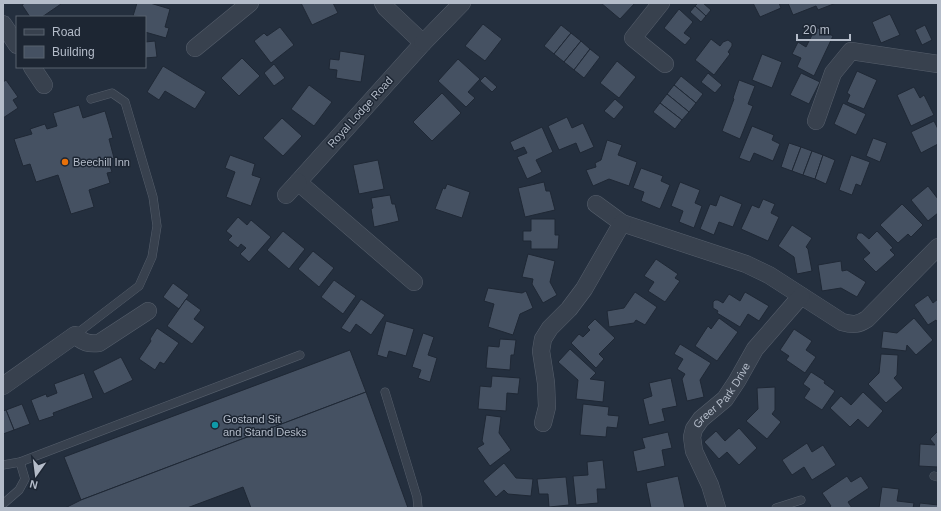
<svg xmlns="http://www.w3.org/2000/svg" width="941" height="511" viewBox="0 0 941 511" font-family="Helvetica,sans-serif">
<rect width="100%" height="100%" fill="#242f3e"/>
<g fill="#455162" stroke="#1f2835">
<polygon points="25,3 60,3 61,4 42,17 30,17 22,5"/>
<polygon points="137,3 150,3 170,9 165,27 169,28 166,38 145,32 145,17 133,16"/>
<polygon points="301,3 333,3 338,13 312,25"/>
<polygon points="601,3 635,3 620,19"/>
<polygon points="698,3 703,3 711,10 706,16 695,6"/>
<polygon points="753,3 779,3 781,8 760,17"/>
<polygon points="788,3 836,3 818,10 816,6 793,15"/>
<polygon points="695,6 706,16 701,22 690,12"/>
<polygon points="679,9 693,22 684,33 691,38 685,45 664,28"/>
<polygon points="890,14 900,35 881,43 872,22"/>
<polygon points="483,24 502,39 485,61 465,46"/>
<polygon points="561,25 571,33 554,54 544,46"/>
<polygon points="925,25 932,40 922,45 915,30"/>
<polygon points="280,27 294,45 271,63 254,41 264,33 267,36"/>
<polygon points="816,27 833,36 814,76 797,67 801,58 792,54 798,42 806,47"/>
<polygon points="571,33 581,41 564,62 554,54"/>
<polygon points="711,39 720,46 723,42 728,40 732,43 732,46 728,52 730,54 714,75 695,60"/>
<polygon points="155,41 157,57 145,58 145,42"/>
<polygon points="581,41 590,49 574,70 564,62"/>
<polygon points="590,49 600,57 584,78 574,70"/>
<polygon points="340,51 365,55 361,82 336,78 337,70 329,69 330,59 339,60"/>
<polygon points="762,54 782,62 772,88 752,80"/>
<polygon points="242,58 260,76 239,96 221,78"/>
<polygon points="458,59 480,79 468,92 475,98 466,107 438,81"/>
<polygon points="617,61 636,77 619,98 600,83"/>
<polygon points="274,64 285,78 274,86 264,73"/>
<polygon points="163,66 206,92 195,109 165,91 159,100 147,92"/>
<polygon points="857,71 877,80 864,109 847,102 850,95 847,93"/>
<polygon points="708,73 722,85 715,93 701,82"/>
<polygon points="801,73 820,82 809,104 790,95"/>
<polygon points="485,76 497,87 492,92 480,81"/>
<polygon points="681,76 703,94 696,103 674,85"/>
<polygon points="6,80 18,97 13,100 18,108 3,118 3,82"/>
<polygon points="739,80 755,86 748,104 753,106 740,139 722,131 734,99 733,98"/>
<polygon points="309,85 332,102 314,126 291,109"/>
<polygon points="674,85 696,103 689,112 667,94"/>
<polygon points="914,87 920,98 924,95 934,115 911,126 897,95"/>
<polygon points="442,93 461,113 432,141 413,122"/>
<polygon points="667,94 689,112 682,120 660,103"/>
<polygon points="615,99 624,107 614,119 604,111"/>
<polygon points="660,103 682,120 675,129 653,112"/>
<polygon points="843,103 866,114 856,135 834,124"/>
<polygon points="79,105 83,118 105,111 113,138 109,139 114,158 108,160 112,172 107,173 110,183 89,190 94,207 71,214 58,175 36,182 30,164 23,166 14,139 32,134 30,129 45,124 47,129 57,126 53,113"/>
<polygon points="567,117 572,128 583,123 594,147 580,153 576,143 559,150 548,126"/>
<polygon points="282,118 302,136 283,156 263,138"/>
<polygon points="934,121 938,129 938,144 921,153 911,132"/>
<polygon points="752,126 774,135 772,140 780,144 773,161 754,153 750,162 739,158"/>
<polygon points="542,127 553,152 536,160 542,172 527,179 517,157 527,153 524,147 514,151 510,142"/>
<polygon points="873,138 887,143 880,162 866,156"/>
<polygon points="607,140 622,145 618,155 637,162 629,186 609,179 593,186 586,170 596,167 595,163 601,160"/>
<polygon points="789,143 801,147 792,171 781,167"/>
<polygon points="801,147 812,151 803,175 792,171"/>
<polygon points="812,151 823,155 815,179 803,175"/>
<polygon points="230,155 255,164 252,175 261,178 251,206 226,197 235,172 225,168"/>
<polygon points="823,155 835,160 826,184 815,179"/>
<polygon points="851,155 870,162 861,186 856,184 852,195 839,190"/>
<polygon points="378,160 384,189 359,194 353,165"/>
<polygon points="641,168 663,176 661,181 670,185 660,209 641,201 644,192 633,188"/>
<polygon points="544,182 546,191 550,191 555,210 525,217 518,188"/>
<polygon points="680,182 700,190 695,203 702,206 694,228 679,222 683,211 671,206"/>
<polygon points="447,184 470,192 462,218 435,209 443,188 445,189"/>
<polygon points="928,186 938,199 938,213 928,221 911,200"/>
<polygon points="390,195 392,204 395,204 399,221 374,227 371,209 373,208 371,198"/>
<polygon points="720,195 742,204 733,227 719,222 714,235 700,229 710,204 716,206"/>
<polygon points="763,199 775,204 771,213 779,217 768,241 741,229 752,205 759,208"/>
<polygon points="902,204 923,225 911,237 908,234 898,243 880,225"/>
<polygon points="238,217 247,225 251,220 271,237 249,262 240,254 246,248 241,244 238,248 228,240 232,236 226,231"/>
<polygon points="531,219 555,219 555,235 559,235 558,249 531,249 531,241 523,241 523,231 531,231"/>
<polygon points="792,225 812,238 806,247 808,249 812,271 797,274 794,257 778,246"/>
<polygon points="283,231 305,249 289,269 267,250"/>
<polygon points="877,231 893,248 890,250 895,255 876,272 863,259 870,253 856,238 858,233 862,233 869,239"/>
<polygon points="313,251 334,268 319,287 298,269"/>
<polygon points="528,254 555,261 550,282 557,295 543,303 532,284 533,279 522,277"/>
<polygon points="656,259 678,274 675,278 680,281 665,302 648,291 654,282 644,276"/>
<polygon points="841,261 842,271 847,270 866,282 857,297 841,288 822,291 818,265"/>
<polygon points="334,280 356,296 343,314 321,297"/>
<polygon points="173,283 189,295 179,309 163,297"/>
<polygon points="488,288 522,293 526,291 533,308 520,314 513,335 488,327 494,304 484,301"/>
<polygon points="635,292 657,307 645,325 636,320 634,323 609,327 607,311 624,308"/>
<polygon points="745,292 769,306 759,321 748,314 740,327 717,313 718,311 713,308 713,302 715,300 718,300 723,303 729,294 740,301"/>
<polygon points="928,295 933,303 938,299 938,323 936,320 928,325 914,305"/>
<polygon points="186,299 201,310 194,319 205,327 192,344 167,326"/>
<polygon points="361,299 385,315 371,335 356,324 350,333 341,328"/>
<polygon points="719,318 738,332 717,361 695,346 708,326 711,329"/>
<polygon points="914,318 933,340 916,355 907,345 906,351 881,348 883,331 897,333"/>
<polygon points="595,319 615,338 599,354 604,359 596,368 571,343 579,334 583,337 590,330 587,327"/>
<polygon points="386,321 414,329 406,356 389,351 387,358 377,355"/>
<polygon points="157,328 179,343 164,364 160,362 155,370 139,359 151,341 150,339"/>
<polygon points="794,329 812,341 806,350 816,357 805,373 786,360 789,356 780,350"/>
<polygon points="423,333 434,337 428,355 437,358 430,382 418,378 421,370 412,367"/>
<polygon points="500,339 516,340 514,355 511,355 510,370 486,368 488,346 499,347"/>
<polygon points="680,344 711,363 700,380 704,397 687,401 682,379 685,374 677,369 683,359 674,354"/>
<polygon points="570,349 596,373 590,379 605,381 603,402 576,399 578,380 558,362"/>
<polygon points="350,350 366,392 81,500 64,457"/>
<polygon points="881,354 898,355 897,375 894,378 903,388 886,403 868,384 879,373"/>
<polygon points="121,357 133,380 104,394 93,371"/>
<polygon points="811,372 825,381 824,383 835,391 822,410 804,398 810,389 803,384"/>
<polygon points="84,373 93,398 53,413 54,416 39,421 31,400 46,394 47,397 57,393 54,384"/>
<polygon points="492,376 520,378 518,394 507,393 506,411 478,409 480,386 491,387"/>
<polygon points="671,378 677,406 662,409 665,421 649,425 643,399 652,396 649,383"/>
<polygon points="775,387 775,410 772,414 781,422 767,439 746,421 758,409 757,388"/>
<polygon points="366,392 408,508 251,508 243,487 187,508 65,508 81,500"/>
<polygon points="863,392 883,411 868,428 858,419 850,427 830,408 841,396 851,405"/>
<polygon points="22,404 30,424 14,430 6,410"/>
<polygon points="583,404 609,407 608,415 619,416 617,428 607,427 606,437 580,435"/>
<polygon points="6,410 14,430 3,434 3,411"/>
<polygon points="486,415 501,417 499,433 511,450 490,466 477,448 484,444 482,441"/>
<polygon points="739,428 757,448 739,465 727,452 719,459 704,442 716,431 725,441"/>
<polygon points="938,431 938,467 919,466 920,444 935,445 930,439"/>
<polygon points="668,432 672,448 662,450 665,466 637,472 633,451 645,448 642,438"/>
<polygon points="807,443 812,452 823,445 836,465 812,480 804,467 792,475 782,460"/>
<polygon points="603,460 606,489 597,489 598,503 576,505 573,476 588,475 587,462"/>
<polygon points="504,463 516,478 533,479 531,496 508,494 504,490 496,497 483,481"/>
<polygon points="678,476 685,508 651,508 646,483"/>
<polygon points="847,476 851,482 861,476 869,488 848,502 852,508 828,508 831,506 822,493"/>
<polygon points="566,477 569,505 549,507 548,494 539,494 537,479"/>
<polygon points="882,487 899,489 897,501 914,503 913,508 879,508"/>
<polygon points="920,503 938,505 938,508 919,508"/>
</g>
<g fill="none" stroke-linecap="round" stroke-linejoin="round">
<defs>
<g id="lane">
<polyline points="75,335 139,286 152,257 157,226 153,197 125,102 112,93 91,99"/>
<polyline points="385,392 417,497 418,508"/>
<polyline points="3,465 20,462 300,355"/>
<polyline points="934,476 938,477"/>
<polyline points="3,504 19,490 25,479 20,462"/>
<polyline points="776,508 801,500"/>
</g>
<g id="street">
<polyline points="383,3 386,8 423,43 298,182 414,282"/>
<polyline points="661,3 633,38 665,64"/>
<polyline points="3,24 17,45"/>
<polyline points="423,43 462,3"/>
<polyline points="195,48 250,3"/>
<polyline points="32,67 44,85"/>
<polyline points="816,121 833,73 851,51 938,64"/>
<polyline points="286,195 298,182"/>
<path d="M 596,204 L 622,223 L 746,264 L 769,275 L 842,322 C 853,325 858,325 867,319 L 938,247"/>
<path d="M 3,386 L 75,335 C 84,343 88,344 99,343 L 148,311"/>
<polyline points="543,423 547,407 546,383 541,351 543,339 550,328 569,309 584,289 622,223"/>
<path id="s1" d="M 717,508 L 710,485 L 694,451 L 692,437 L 694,429 L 701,419 L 725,399 L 737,381 L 755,349 L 801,296"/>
</g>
</defs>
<use href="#lane" stroke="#565f6c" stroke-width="9"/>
<use href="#street" stroke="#565f6c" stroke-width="18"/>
<use href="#lane" stroke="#38414e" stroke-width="8"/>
<use href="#street" stroke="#38414e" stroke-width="17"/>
</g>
<circle fill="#e8710a" stroke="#1d2633" stroke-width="1.5" cx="65" cy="162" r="4"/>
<circle fill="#0f9aa8" stroke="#1d2633" stroke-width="1.5" cx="215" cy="425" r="4"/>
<g text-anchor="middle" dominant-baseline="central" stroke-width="3" stroke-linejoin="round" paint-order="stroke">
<g font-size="11" fill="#b4bcc9" stroke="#1d2633">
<text transform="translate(360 112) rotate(-48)">Royal Lodge Road</text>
<text stroke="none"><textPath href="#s1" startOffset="128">Greer Park Drive</textPath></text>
</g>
<g font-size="11" fill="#b4bcc9" stroke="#1d2633" text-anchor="start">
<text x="73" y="162">Beechill Inn</text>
<text x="223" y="419">Gostand Sit<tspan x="223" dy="13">and Stand Desks</tspan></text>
</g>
</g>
<rect width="941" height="511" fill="none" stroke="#b4bcc9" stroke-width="8"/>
<rect x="16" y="16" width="130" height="52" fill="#1d2633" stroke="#59626f"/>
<rect x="24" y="29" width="20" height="6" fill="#38414e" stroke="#59626f"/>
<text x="52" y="36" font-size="12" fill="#b4bcc9">Road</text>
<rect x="24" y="46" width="20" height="12" fill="#455162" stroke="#59626f"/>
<text x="52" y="56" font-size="12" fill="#b4bcc9">Building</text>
<g transform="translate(36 475) rotate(194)" stroke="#1d2633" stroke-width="3" paint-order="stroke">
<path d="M0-3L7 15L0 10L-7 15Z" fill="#b4bcc9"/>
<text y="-6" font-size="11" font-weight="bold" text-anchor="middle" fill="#b4bcc9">N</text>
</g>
<path d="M797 34v6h53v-6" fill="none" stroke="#b4bcc9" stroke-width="2"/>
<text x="803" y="34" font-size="12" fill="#b4bcc9" stroke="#1d2633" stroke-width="3" paint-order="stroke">20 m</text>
</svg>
